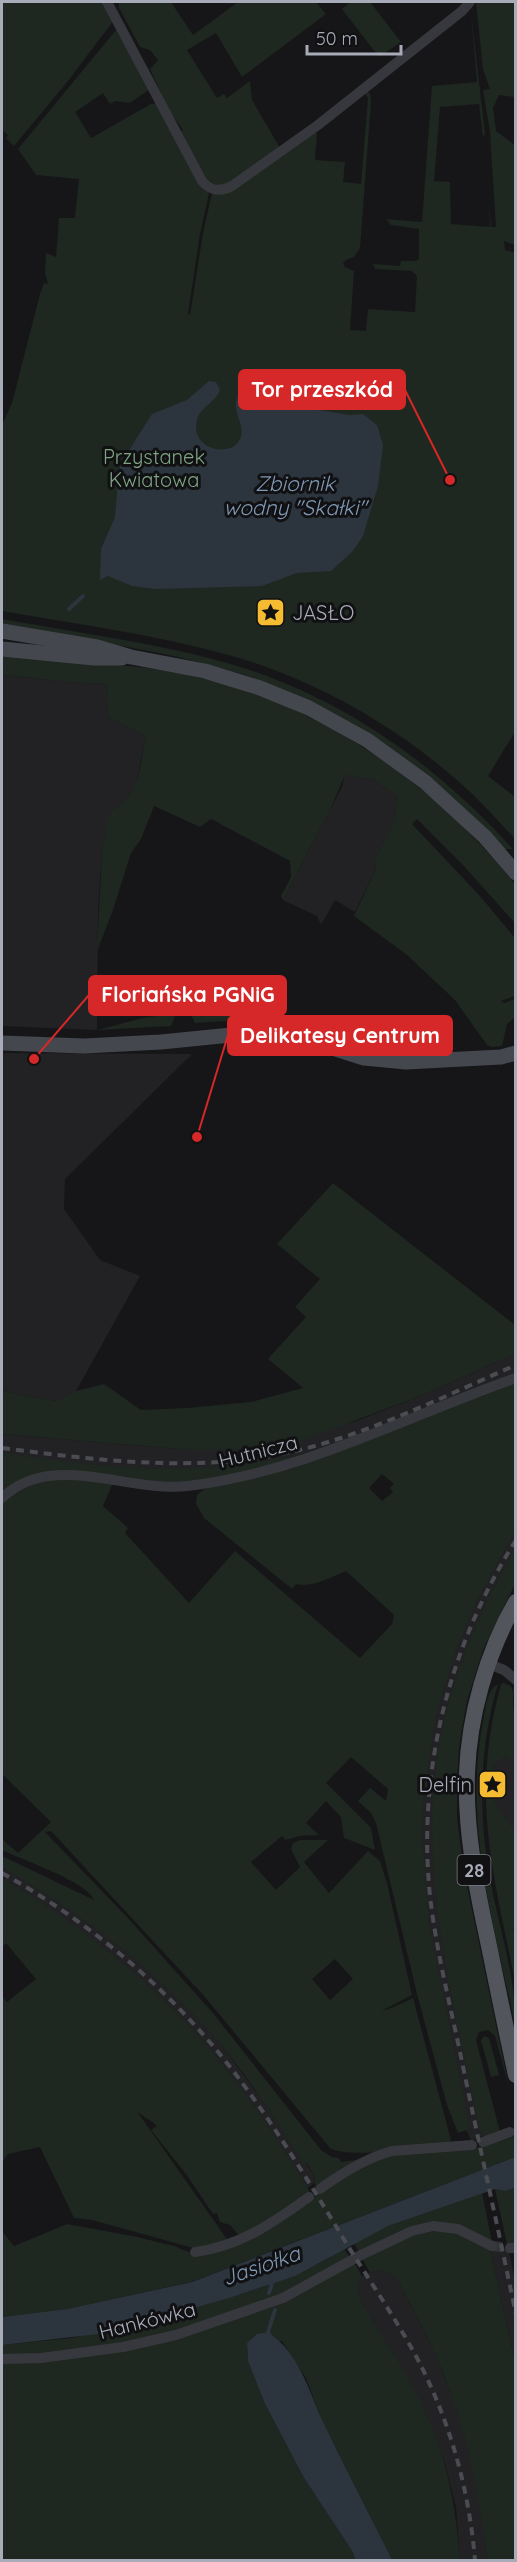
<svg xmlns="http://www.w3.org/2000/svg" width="517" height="2562" viewBox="0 0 517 2562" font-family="Quicksand,sans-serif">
<rect width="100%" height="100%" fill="#161618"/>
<g fill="#222225">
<polygon points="5,675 86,684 106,683 108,717 146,736 136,784 123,805 102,848 98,913 97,1030 2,1026 2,677"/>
<polygon points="345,774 371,779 397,796 395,820 374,861 376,869 355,912 335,900 321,925 317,916 283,900 330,810 342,787"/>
<polygon points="2,1053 192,1054 65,1179 64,1209 100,1260 140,1276 76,1391 56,1401 2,1391"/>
<polygon points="515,1354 515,1374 328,1449 202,1477 2,1460 2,1434 191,1450 354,1422 418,1397"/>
<polygon points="515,1510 515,1567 476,1641 436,1876 441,1932 452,1988 485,2130 485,2135 471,2141 463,2122 411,1831 440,1669"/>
<polygon points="513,1688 516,1690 515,1847 485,1789 488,1763 515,1705"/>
<polygon points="2,1863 41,1885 137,1956 206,2024 291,2139 315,2177 313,2184 306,2189 2,1885"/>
<polygon points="490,2248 509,2251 515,2281 515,2362"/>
<polygon points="377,2269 387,2270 397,2279 434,2351 455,2404 472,2460 482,2511 487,2560 460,2560 456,2507 444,2460 426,2413 361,2302 357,2286 361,2277"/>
</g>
<g fill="#1e2720" fill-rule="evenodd">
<polygon points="2,2 104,2 114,20 68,81 14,146 6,138 8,135 2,130"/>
<polygon points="119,2 171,2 193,35 238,2 316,2 326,14 242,77 216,33 187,50 217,98 224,94 227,98 250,81 252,100 280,148 227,185 220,186 208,182 180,133 183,130 169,111 150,69 158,60 150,50 140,47 119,8"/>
<polygon points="351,2 370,2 401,42 379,57 342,9"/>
<path d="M 476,2 L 515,2 L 515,97 L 499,95 L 493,108 L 496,131 L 516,146 L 515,245 L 504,241 L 505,250 L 516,253 L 516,730 L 488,776 L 515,797 L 515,839 C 495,817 474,794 451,775 C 387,720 306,676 225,654 C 152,634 76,624 2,611 L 2,425 L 12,403 L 40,294 L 44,283 L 48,284 L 45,272 L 46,253 L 56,257 L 59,218 L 75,218 L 79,179 L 36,175 L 18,149 L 116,30 L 150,89 L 130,103 L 115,101 L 110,104 L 103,93 L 75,112 L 91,138 L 151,104 L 158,104 L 209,193 L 200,234 L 188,314 L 190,315 L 203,233 L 212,193 L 317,132 L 315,160 L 345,162 L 343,182 L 361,184 L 368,98 L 364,92 L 367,90 L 370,94 L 371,102 L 360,248 L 354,257 L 346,260 L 343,263 L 345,267 L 354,271 L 350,330 L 366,331 L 368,309 L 415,312 L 417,276 L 412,271 L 375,269 L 373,264 L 400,266 L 401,261 L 415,261 L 419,259 L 419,229 L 391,225 L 386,219 L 422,222 L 432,86 L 477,82 L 471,13 L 467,10 L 471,13 L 485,134 L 483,137 L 479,104 L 440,107 L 434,181 L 450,182 L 451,224 L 490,227 L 489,200 L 491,227 L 496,227 L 490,132 L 483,90 L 490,89 L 483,69 Z"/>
<path d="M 2,619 C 79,633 159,643 234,665 C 345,698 436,765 513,849 L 505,849 C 430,768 343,707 238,673 C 162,649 80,640 2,626 Z"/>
<path d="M 2,655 C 54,661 108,662 160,670 C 300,690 428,775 515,884 L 515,923 L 463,865 L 417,819 L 412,824 L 480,896 L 515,938 L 515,996 L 501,1001 L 504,1003 L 515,999 L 515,1017 L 507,1024 L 502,1046 L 492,1047 L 487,1045 L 455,1000 L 407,955 L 354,916 L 376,869 L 374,861 L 395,819 L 397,796 L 371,779 L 345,775 L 330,810 L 283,900 L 281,896 L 291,877 L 290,861 L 211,819 L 200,827 L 154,806 L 141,839 L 131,853 L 113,910 L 97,951 L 102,849 L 110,812 C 141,795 139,767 146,736 L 108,717 L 106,683 L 86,684 L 5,675 L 2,677 Z"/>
<path d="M 213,998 C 229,1000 241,1009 258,1009 L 267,1018 L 195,1023 L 189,1011 L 209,1008 L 210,1002 Z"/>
<polygon points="176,1013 171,1026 97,1030 143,1018"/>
<polygon points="333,1183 515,1325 515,1354 418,1397 303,1440 239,1449 191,1450 2,1434 2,1391 56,1401 76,1391 104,1384 141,1410 187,1408 251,1402 303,1388 268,1359 306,1317 295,1307 320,1279 277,1244"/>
<path d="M 515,1380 L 515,1531 L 477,1600 L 455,1653 L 436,1716 L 424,1789 L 422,1833 L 429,1924 L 470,2129 L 458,2133 L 447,2105 L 417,1994 L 376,1823 L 371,1813 L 358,1801 L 370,1788 L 386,1801 L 388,1789 L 351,1757 L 326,1783 L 371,1828 L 375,1850 L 344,1838 L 341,1817 L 326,1801 L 306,1823 L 319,1835 L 300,1836 L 286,1840 L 282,1836 L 251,1862 L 276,1890 L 300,1867 L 291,1849 L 293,1843 L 300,1840 L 328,1840 L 304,1862 L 329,1893 L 368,1851 L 380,1861 L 387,1883 L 412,1995 L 381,2011 L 394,2007 L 413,1998 L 451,2140 L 448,2144 C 422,2146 350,2160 330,2148 L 205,1997 L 51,1831 L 45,1832 L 127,1917 L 213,2013 L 321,2150 L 332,2157 L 339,2158 L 341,2162 L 362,2159 L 317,2187 L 314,2183 L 315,2177 L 307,2163 L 304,2165 C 274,2116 242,2067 203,2024 C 144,1961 76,1910 2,1867 L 2,1856 L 94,1900 C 88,1882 20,1859 2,1850 L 2,1839 L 18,1853 L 51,1822 L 2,1774 L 2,1502 L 13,1492 L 52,1478 L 113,1483 L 103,1506 L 128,1528 L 125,1533 L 189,1603 L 235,1551 L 360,1658 L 392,1624 L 394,1615 L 346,1571 C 331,1577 313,1588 296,1584 L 292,1589 L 204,1518 L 196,1504 L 197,1495 L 208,1486 L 240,1479 ZM 382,1474 L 394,1484 L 390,1488 L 393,1492 L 382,1501 L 369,1488 ZM 335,1959 L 353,1979 L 330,2000 L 312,1979 Z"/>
<path d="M 2,1453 C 113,1469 196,1478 308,1453 C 270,1469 214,1483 172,1482 C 128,1481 83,1476 38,1474 L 17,1481 L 2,1493 Z"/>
<path d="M 515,1549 L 515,1584 L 483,1650 L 467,1701 L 459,1747 L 457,1783 L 457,1818 L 464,1872 L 509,2087 L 495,2036 L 488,2030 L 479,2032 L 476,2040 L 500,2132 L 485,2138 L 479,2127 C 456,2016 424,1896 434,1782 C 441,1700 474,1620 515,1549 Z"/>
<path d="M 504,1683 L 511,1686 L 513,1692 L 513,1757 L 509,1761 L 505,1756 L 492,1767 L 499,1776 L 495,1779 L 496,1782 L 486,1790 L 515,1832 L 516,1925 L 513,1929 L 516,1935 L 515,1981 C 493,1872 470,1796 501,1684 Z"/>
<path d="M 498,1684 C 478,1752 478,1820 492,1889 C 501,1934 516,1979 515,2025 C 494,1924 462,1820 484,1716 C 486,1706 487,1690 498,1684 Z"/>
<path d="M 2,1878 C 91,1931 170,1996 234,2079 C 262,2115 286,2154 310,2192 L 241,2238 L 230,2225 L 220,2222 L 217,2213 L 213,2214 L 186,2174 L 151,2130 L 157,2126 C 152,2120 143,2118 136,2110 L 229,2242 L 197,2249 L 92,2220 L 74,2218 L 40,2147 L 8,2154 L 2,2162 L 2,1997 L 7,2002 L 36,1979 L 6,1943 L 2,1947 Z"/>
<polygon points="484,2036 489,2038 499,2075 491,2077 481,2040"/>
<polygon points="515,2136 515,2157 191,2282 67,2309 2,2317 2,2231 14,2246 67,2224 137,2237 174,2246 196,2255 208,2253 311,2199 364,2165 378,2158 403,2153 468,2150"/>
<polygon points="515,2188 515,2244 507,2244 495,2189 505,2191"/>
<polygon points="482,2193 492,2242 445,2223 360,2254 354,2243 388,2226"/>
<path d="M 424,2231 L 456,2232 L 490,2248 L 515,2362 L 515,2560 L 487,2560 C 480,2488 464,2419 434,2352 C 423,2327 409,2303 397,2279 C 387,2271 382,2267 370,2273 L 362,2258 Z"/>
<polygon points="344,2249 350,2258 277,2296 191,2327 121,2345 2,2357 2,2345 72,2338 138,2325 263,2287 322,2262"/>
<path d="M 354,2262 L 362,2276 L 357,2286 L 361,2302 C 383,2338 409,2375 426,2413 C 448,2460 456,2509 460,2560 L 392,2560 L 323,2423 L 306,2378 L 282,2341 L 247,2343 L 248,2361 L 265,2404 L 304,2478 L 352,2551 L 356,2560 L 2,2560 L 2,2362 L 42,2361 L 222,2321 Z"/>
</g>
<g fill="#2c353d">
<path d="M 209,381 L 216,382 L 220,390 C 215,403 200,407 197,420 C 191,442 214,455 233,447 C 250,434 237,422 236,406 C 235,402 238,396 240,391 L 273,402 L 349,415 L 363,414 L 377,425 L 383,445 L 378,486 L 363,536 L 352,552 L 331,571 L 297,573 L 262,586 L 156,589 L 132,586 L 108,576 L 100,580 L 101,549 L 115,517 L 119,470 L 124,458 L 152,414 L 187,400 Z"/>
<polygon points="515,2157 515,2188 505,2191 495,2189 388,2226 295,2276 229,2298 108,2333 2,2345 2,2317 67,2309 192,2282"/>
<path d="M 268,2332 C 301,2355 308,2390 324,2424 C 346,2470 370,2515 392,2560 L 356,2560 L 352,2551 L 304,2478 L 265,2404 L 248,2361 L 247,2343 L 257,2334 Z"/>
</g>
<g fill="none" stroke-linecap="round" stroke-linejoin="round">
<g stroke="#2c353d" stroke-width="4">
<polyline points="69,609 83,596"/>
<polyline points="269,2293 273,2280"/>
<polyline points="270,2336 268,2332 275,2310"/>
</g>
<polyline stroke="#333438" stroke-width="10" stroke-dasharray="10 5" stroke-linecap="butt" points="492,2246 510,2248"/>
<g stroke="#37383d" stroke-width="10">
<path d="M 107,2 L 202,181 C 210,191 221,192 232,186 L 318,125 L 462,11 L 470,2"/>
<path d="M 2,1498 C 51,1450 127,1493 187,1486 C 302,1473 407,1416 516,1378"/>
<polyline points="489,1664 504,1670 516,1680"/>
<polyline points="483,2142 510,2132"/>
<path d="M 320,2189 C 342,2173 366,2158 392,2151 L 472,2145"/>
<polyline points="510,2248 516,2248"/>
<path d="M 195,2252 C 239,2247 274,2222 309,2197"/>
<polyline points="2,2359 41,2358 123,2347 176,2335 283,2298 361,2255 412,2231 433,2226 458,2229 492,2246"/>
</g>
<g stroke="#45474e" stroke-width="15">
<polyline points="2,631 97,647 131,657 205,671 260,688 309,708 367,740 425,782 485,837 516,873"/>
<polyline points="2,649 94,658 122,658"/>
<polyline points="2,1043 84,1046 161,1042 261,1032 317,1043 364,1058 406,1062 501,1057 516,1053"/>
</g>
<path stroke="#53555d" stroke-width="16" d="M 516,1602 C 487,1652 469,1716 467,1773 C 465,1829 476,1886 488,1941 C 497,1985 506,2030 516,2075"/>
<g stroke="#4a4c52" stroke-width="4" stroke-dasharray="8 6" stroke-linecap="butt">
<path d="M 2,1448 C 88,1459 173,1470 260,1458 C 350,1444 433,1401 516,1365"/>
<path d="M 516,1540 C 449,1646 417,1771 430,1896 C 436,1949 449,2000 460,2052 C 478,2140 498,2227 516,2315"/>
<path d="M 2,1873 C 91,1923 171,1990 234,2072 C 276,2127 312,2187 348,2246 C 371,2283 396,2319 417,2358 C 450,2421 469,2489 475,2560"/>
</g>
</g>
<defs>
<symbol id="sight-square" viewBox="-11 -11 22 22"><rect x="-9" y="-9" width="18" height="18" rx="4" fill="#f5bc32" stroke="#111113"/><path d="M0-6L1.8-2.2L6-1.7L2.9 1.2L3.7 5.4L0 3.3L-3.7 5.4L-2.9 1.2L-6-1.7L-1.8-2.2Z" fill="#111"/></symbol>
</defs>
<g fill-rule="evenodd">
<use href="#sight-square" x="254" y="596" width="33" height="33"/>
<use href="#sight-square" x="476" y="1768" width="33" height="33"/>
</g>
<g text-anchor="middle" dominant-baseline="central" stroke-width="6" stroke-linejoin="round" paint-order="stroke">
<rect fill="#111113" stroke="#7b7e87" stroke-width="1.5" x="457.5" y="1855" width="33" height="30" rx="4.5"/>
<g font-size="18" font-weight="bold" fill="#a8acb9">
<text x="474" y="1870">28</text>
</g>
<g font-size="20" fill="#7fa483" stroke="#111113">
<text x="154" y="456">Przystanek<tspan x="154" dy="23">Kwiatowa</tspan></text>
</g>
<g font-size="20" fill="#a8acb9" stroke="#111113" text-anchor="start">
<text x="292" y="612">JASŁO</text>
<text x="472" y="1784" text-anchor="end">Delfin</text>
</g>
<g font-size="20" fill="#a8acb9" stroke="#111113">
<text transform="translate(258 1451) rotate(-14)">Hutnicza</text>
<text transform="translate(147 2320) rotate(-14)">Hankówka</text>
</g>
<g font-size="21" font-style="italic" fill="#7f99b4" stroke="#111113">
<text x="295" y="483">Zbiornik<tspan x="295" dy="24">wodny "Skałki"</tspan></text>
<text transform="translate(261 2265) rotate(-19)">Jasiołka</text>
</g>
</g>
<path fill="none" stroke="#d62828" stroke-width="2" d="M450 480L405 390M34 1059L89 995M197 1137L228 1035"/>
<g fill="#d62828" stroke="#111113" stroke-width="2">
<circle cx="450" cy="480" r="6"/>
<circle cx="34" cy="1059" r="6"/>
<circle cx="197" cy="1137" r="6"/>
</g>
<g fill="#d62828" stroke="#d62828" stroke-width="2">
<rect x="239" y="370" width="166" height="39" rx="6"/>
<rect x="89" y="976" width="197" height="39" rx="6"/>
<rect x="228" y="1016" width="224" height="39" rx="6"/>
</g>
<g font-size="21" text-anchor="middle" font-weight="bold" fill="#fff">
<text x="322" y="397">Tor przeszkód</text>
<text x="188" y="1002">Floriańska PGNiG</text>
<text x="340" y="1043">Delikatesy Centrum</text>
</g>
<rect width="517" height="2562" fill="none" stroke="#a8acb9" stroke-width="6"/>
<path d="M307 45v9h94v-9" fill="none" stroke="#a8acb9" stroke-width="3"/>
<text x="316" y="45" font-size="18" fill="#a8acb9" stroke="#111113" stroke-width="4.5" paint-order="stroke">50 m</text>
</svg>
